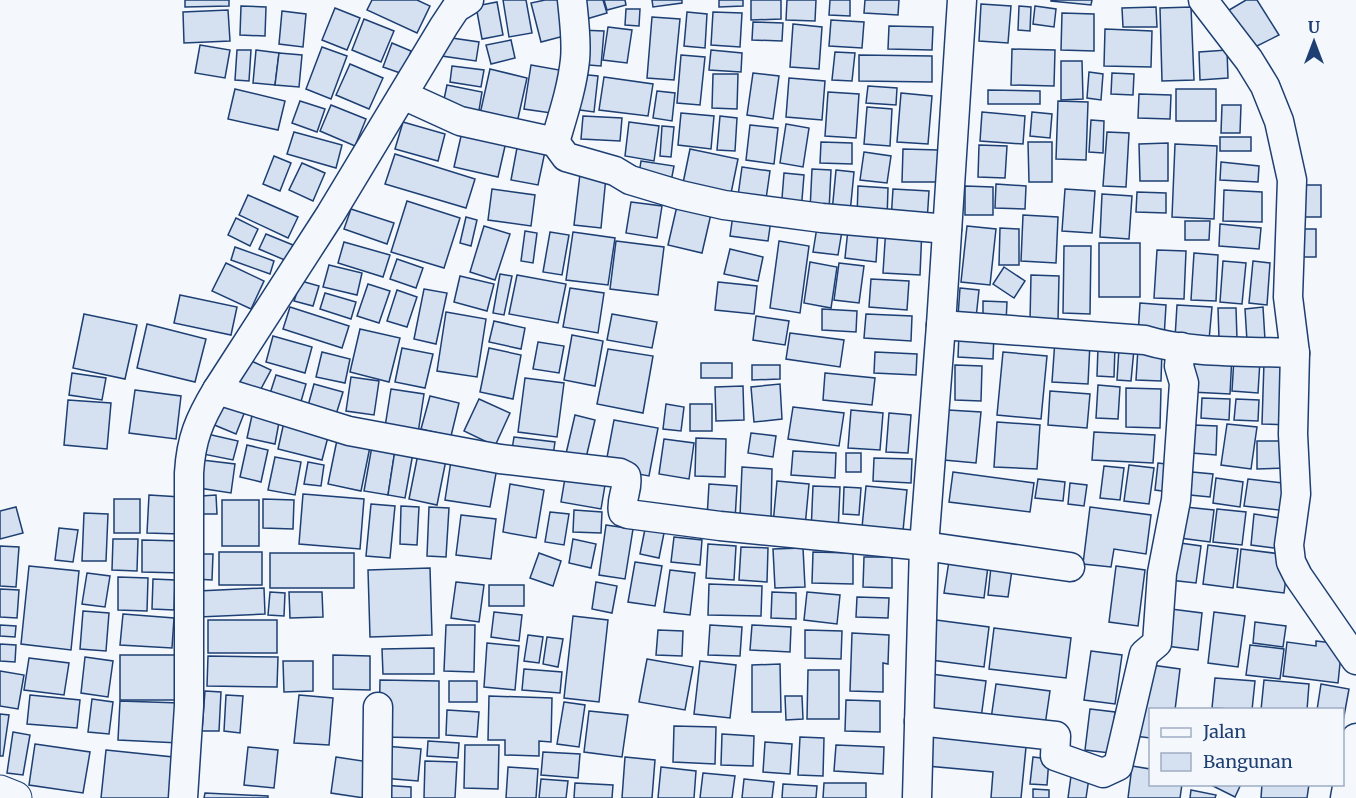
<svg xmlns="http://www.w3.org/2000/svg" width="1356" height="798" viewBox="0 0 1356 798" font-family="Merriweather,serif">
<rect width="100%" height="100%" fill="#f4f7fb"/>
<g fill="#d5e0f0" stroke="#1d3f73" stroke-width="1.5">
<polygon points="185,0 229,0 229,6 185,7"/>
<polygon points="372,0 417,0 430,6 417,33 367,10"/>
<polygon points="503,0 526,0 532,33 509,37"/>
<polygon points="545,0 559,0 568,35 541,42 531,3"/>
<polygon points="577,0 603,0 607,13 583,20"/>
<polygon points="604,0 625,0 626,5 607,10"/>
<polygon points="652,0 682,0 682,3 653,7"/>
<polygon points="719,0 743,0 743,6 719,7"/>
<polygon points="751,0 781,0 781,19 751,20"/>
<polygon points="787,0 816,0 815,21 786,20"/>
<polygon points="830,0 850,0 850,16 829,15"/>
<polygon points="865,0 899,0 898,15 864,13"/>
<polygon points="1051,0 1092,0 1091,5 1051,1"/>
<polygon points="1246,0 1257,0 1279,35 1247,51 1219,16"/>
<polygon points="497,2 503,35 482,39 476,6"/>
<polygon points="981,4 1011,6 1008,43 979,41"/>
<polygon points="241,6 266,7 265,36 240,35"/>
<polygon points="1019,6 1031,7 1030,31 1018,30"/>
<polygon points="1035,6 1056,9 1054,27 1033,24"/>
<polygon points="1156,7 1157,27 1123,27 1122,8"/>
<polygon points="1191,7 1194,80 1162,81 1160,8"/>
<polygon points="335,8 360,18 347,50 322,40"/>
<polygon points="626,9 640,9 639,26 625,25"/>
<polygon points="228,10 230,41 184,43 183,12"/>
<polygon points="282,11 306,14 303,47 279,44"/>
<polygon points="687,12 707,14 705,48 684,46"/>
<polygon points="713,12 742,13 740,47 711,45"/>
<polygon points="1062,13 1094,14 1094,51 1061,50"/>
<polygon points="652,17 680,19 674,80 647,78"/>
<polygon points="364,19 394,31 381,62 352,50"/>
<polygon points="831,20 864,22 862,48 829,46"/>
<polygon points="753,22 783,23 782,41 752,40"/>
<polygon points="793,24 822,27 819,69 790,67"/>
<polygon points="889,26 933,27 932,50 888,49"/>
<polygon points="608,27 632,30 627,63 603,60"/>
<polygon points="1105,29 1152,31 1151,67 1104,66"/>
<polygon points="579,30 604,31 601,66 576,64"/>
<polygon points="445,37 479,42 476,61 442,56"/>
<polygon points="511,40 515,58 491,64 486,45"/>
<polygon points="392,43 411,51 403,74 383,67"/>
<polygon points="200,45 230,50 225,78 195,73"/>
<polygon points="322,47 347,56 331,99 306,89"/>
<polygon points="1012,49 1055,50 1054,86 1011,85"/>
<polygon points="237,50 251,50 249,81 235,80"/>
<polygon points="256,50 279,53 275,85 253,83"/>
<polygon points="711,50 742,53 741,72 709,70"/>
<polygon points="1227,50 1228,78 1200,80 1199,52"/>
<polygon points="835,52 855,53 852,81 832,80"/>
<polygon points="279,53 302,55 299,87 275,85"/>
<polygon points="681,55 705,57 700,105 677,103"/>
<polygon points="859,55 932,56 932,82 859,81"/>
<polygon points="1061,61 1082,61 1083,99 1061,100"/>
<polygon points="350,64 383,78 369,109 336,95"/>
<polygon points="531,65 565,71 558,114 524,109"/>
<polygon points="452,66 484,70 481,87 450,82"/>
<polygon points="490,69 527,78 517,123 480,114"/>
<polygon points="1089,72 1103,74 1101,100 1087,98"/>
<polygon points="753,73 779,76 773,119 747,115"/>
<polygon points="1112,73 1134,74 1133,95 1111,94"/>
<polygon points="578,74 598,76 594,112 573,109"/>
<polygon points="713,74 738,74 737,109 712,108"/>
<polygon points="604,77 653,84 648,116 599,110"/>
<polygon points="789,78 825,81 822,120 786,117"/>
<polygon points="447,85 482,92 478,116 442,109"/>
<polygon points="868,86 897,88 896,105 866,103"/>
<polygon points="235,89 285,101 278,130 228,119"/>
<rect x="1176" y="89" width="40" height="32"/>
<polygon points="988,90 1040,91 1040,104 988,104"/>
<polygon points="657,91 675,93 672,121 653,118"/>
<polygon points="828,92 859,94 856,138 825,136"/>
<polygon points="901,93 932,96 928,144 897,142"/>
<polygon points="1139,94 1171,95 1170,119 1138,118"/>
<polygon points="300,101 325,109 317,132 292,123"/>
<polygon points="1058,101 1088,102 1086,160 1056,159"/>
<polygon points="331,105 366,119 355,146 320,131"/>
<polygon points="1222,105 1241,105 1240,133 1221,133"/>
<polygon points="867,107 892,109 890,146 864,144"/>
<polygon points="982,112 1025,116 1023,144 980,141"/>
<polygon points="1032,112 1052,114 1050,138 1030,136"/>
<polygon points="681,113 714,116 711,149 678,145"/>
<polygon points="583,116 622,118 620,141 581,139"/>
<polygon points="720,116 737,118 735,151 717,150"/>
<polygon points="1091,120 1104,121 1103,153 1089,152"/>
<polygon points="403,122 445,134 438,161 395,149"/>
<polygon points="629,122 659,126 654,161 625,156"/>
<polygon points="464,123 508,133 498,177 454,167"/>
<polygon points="786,124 809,128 803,167 780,163"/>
<polygon points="750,125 778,128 774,164 746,160"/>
<polygon points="662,126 674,127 671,157 660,156"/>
<polygon points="294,132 342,145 336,168 287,154"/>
<polygon points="1107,132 1129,133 1126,187 1103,186"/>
<polygon points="519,137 547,142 538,185 511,180"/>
<rect x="1220" y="137" width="31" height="14"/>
<polygon points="821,142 852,143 852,164 820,163"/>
<polygon points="1028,142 1052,142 1052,182 1029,182"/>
<polygon points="1168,143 1168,181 1140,181 1139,144"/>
<polygon points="1175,144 1217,146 1214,219 1172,217"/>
<polygon points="979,145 1007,146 1005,178 978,177"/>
<polygon points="690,149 738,159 729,203 681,193"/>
<polygon points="903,149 938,150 937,182 902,182"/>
<polygon points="864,152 891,156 887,183 860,180"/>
<polygon points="395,154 475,179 466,208 385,184"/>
<polygon points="274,156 291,163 280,191 263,184"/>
<polygon points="641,161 674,166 670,187 638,181"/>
<polygon points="1221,162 1259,166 1258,182 1220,180"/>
<polygon points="302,163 325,173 313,201 289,190"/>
<polygon points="742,167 770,171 765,206 737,203"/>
<polygon points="812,169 831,170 829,211 810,210"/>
<polygon points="836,170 854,172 850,213 832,212"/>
<polygon points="784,173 804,175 801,212 781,211"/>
<polygon points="580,174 606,177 601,228 574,225"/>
<polygon points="996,184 1026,186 1025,209 995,208"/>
<rect x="1297" y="185" width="24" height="32"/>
<polygon points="858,186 888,188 887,219 857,217"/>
<polygon points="965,186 993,187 993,215 965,215"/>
<polygon points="492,189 535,195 531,226 488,220"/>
<polygon points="893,189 929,191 927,222 891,220"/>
<polygon points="1065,189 1095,191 1092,233 1062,231"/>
<polygon points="1224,190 1262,192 1262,222 1223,221"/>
<polygon points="1137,192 1166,193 1166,213 1136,212"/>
<polygon points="1102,194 1132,196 1129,239 1100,237"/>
<polygon points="248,195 298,217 288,238 239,215"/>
<polygon points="407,201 460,218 444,268 391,252"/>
<polygon points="631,202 662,206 657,238 626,233"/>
<polygon points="677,206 711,214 702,253 668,245"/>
<polygon points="734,208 772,213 768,241 730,236"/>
<polygon points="351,209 394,223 387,244 344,229"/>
<polygon points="1023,215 1058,217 1056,263 1021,261"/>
<polygon points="466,217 477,220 471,246 460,243"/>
<polygon points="236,218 258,229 250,246 228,235"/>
<polygon points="818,221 843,225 838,255 813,252"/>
<polygon points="1185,221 1210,221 1209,240 1185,240"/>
<polygon points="1220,224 1261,228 1259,249 1219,246"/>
<polygon points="484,226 510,234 495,280 470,272"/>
<polygon points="886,226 922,228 920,275 883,273"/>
<polygon points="967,226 996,229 990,285 961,282"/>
<polygon points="1000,228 1019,229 1019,265 999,265"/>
<polygon points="848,229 878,232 876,262 845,258"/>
<rect x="1293" y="229" width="23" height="28"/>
<polygon points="525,231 537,233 533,263 521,261"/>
<polygon points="550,232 569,235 562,275 543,272"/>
<polygon points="573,232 615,238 608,285 566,280"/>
<polygon points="266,234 293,245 287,261 259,249"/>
<polygon points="616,241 664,247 658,295 610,289"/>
<polygon points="779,241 809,246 800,313 770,308"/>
<polygon points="344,242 390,255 383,277 338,263"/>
<rect x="1099" y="243" width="41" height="54"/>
<polygon points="1064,246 1091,246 1090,314 1063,313"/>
<polygon points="235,247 274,261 270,274 231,260"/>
<polygon points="730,249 763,257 758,281 724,274"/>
<polygon points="1157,250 1186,251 1184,299 1154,298"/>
<polygon points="1194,253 1218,255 1216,301 1191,300"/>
<polygon points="397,259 423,268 416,288 390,279"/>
<polygon points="1223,261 1246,263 1242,304 1220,302"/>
<polygon points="1253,261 1270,263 1267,305 1249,303"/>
<polygon points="810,262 837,267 831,308 804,303"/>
<polygon points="226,263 264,281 251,309 212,291"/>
<polygon points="839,263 864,266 859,303 834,300"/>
<polygon points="329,265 362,273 357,295 323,287"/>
<polygon points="1004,267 1025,281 1014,298 993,284"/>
<polygon points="500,274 512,276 504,315 493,313"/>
<polygon points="517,275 566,284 558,323 509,314"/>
<polygon points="1031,275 1059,276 1058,321 1030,321"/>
<polygon points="460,276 494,284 487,311 454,302"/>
<polygon points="871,279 909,281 907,310 869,307"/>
<polygon points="301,281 319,286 313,306 294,301"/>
<polygon points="718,282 757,286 754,314 715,310"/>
<polygon points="368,284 390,291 379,323 357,316"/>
<polygon points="570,288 604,293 598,333 563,327"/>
<polygon points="960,288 979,290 976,318 958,316"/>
<polygon points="424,289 447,293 436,344 414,339"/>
<polygon points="397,290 417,297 407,327 387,321"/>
<polygon points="325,293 356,302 351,319 320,309"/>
<polygon points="180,295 237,307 231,335 174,323"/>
<polygon points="983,301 1007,302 1006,322 983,321"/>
<polygon points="1140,303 1166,305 1164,338 1138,336"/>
<polygon points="1177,305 1212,307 1209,340 1175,338"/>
<polygon points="290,307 349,326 342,348 283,329"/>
<polygon points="1263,307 1265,340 1247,341 1245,309"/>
<polygon points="1218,308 1236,308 1237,339 1219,339"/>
<polygon points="822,309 857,311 856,332 822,330"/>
<polygon points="446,312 486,319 477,377 437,371"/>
<polygon points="84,314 137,325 125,379 73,368"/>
<polygon points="612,314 657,322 652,348 607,340"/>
<polygon points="866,314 912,316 911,341 864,338"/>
<polygon points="756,316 789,321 785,345 753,340"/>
<polygon points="494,321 525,328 521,349 489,342"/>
<polygon points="147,324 206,339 195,382 137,368"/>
<polygon points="360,329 400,338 389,382 350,372"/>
<polygon points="790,333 844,340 840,367 786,359"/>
<polygon points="959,333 994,334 993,359 958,357"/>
<polygon points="572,335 603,341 595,386 564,380"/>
<polygon points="273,336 312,347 305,373 266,362"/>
<polygon points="1055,340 1090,343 1088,384 1052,382"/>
<polygon points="538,342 564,346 559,373 533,369"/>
<polygon points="1098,347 1115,347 1114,377 1097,376"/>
<polygon points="402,348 433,354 425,388 395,382"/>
<polygon points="489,348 521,355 513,399 480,392"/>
<polygon points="1119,348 1134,349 1131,381 1117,380"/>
<polygon points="1138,348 1162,349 1161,381 1136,380"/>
<polygon points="608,349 653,356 643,413 597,404"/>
<polygon points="322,352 350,359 345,383 316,377"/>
<polygon points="875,352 917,354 916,375 874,373"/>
<polygon points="1003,352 1047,356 1041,419 997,415"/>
<polygon points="1193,353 1232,355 1230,394 1191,392"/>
<polygon points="245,358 271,370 256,398 232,386"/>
<polygon points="1234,358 1260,360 1258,393 1232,391"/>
<polygon points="1264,362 1292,363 1291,425 1262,424"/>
<rect x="701" y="363" width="31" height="15"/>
<polygon points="752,365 780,365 780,379 752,380"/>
<polygon points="955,365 982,366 981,401 955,400"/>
<polygon points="72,373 106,378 102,400 69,395"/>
<polygon points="825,373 875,378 872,405 823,400"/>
<polygon points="276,375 306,384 298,412 267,403"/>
<polygon points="351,377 379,381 374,415 346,411"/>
<polygon points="525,378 564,383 557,437 518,432"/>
<polygon points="314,384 343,392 334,421 306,413"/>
<polygon points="780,384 782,419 754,422 751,387"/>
<polygon points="1098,385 1120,387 1118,419 1096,418"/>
<polygon points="743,386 744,420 716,421 715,387"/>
<polygon points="1126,388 1161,389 1160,428 1126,427"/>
<polygon points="391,389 424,394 418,433 385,427"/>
<polygon points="135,390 181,396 176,439 129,433"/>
<polygon points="1050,391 1090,394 1087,428 1048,425"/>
<polygon points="430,396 459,403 451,436 421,429"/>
<polygon points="223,397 247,406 236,434 212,424"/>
<polygon points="1202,398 1230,399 1229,420 1201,418"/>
<polygon points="479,399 510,413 495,446 464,431"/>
<polygon points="1236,399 1259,400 1258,421 1234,420"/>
<polygon points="68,400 111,403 107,449 64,445"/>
<polygon points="666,404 684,407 681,431 663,429"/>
<rect x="690" y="404" width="22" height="27"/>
<polygon points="793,407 844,413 839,446 788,439"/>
<polygon points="851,410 883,413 880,450 848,448"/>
<polygon points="948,410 981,412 976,463 944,460"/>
<polygon points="253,411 280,417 275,444 247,438"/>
<polygon points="889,413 911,415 908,453 886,452"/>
<polygon points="575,415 595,420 585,462 565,458"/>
<polygon points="614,420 658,428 649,476 605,468"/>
<polygon points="284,422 329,433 322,460 278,449"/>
<polygon points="997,422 1040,425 1037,469 994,467"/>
<polygon points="1227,424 1257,427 1251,469 1221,465"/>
<polygon points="1194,425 1217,426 1216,455 1192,453"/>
<polygon points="1094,432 1155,435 1153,463 1092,460"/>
<polygon points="203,433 238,441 233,460 198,453"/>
<polygon points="751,433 776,436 773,457 748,453"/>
<polygon points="338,435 371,442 361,491 328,484"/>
<polygon points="514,437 555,442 552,462 511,456"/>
<polygon points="696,438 726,439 725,477 695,476"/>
<polygon points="664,439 694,443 689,479 659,474"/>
<polygon points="1257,441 1289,441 1289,468 1257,469"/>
<polygon points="247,445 268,450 261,482 240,477"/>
<polygon points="372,446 395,450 388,495 364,491"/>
<polygon points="395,450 413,453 405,498 388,495"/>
<polygon points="793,451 836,453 835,478 791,475"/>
<rect x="846" y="453" width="15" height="19"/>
<polygon points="418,454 446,460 437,505 409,499"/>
<polygon points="275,457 301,462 295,495 268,490"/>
<polygon points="874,458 912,459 911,483 873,481"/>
<polygon points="202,460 235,464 231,493 199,488"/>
<polygon points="451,461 497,468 490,507 445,500"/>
<polygon points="308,462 324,465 321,486 304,484"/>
<polygon points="1158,463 1173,465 1169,492 1155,490"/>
<polygon points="1129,465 1154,468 1149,504 1124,501"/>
<polygon points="1104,466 1124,468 1120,500 1100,498"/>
<polygon points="742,467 772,469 771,517 740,516"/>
<polygon points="566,472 606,479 601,509 561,502"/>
<polygon points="953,472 1034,483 1030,512 949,502"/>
<polygon points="1192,472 1213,474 1210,497 1190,495"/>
<polygon points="1216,478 1243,482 1240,507 1213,503"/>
<polygon points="1038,479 1065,482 1063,501 1035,498"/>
<polygon points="1248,479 1291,484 1288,511 1244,506"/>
<polygon points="777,481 809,484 805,527 773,524"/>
<polygon points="1070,483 1087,485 1084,506 1068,504"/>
<polygon points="510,484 544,490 536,538 503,532"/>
<polygon points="709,484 737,486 735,520 707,518"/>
<polygon points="813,486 840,487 838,533 811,532"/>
<polygon points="866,486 907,490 902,541 861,538"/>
<polygon points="844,487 861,488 859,515 843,514"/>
<polygon points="303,494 364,499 360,549 299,544"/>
<polygon points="149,495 181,497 180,534 147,533"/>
<polygon points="216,495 217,514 202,514 201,496"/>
<rect x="114" y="499" width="26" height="34"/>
<polygon points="263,499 294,500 293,529 263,528"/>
<rect x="222" y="500" width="37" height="46"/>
<polygon points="371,504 395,506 390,558 366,556"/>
<polygon points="401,506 419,507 417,545 400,544"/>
<polygon points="16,507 23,533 0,539 0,511"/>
<polygon points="429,507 449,508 446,557 427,556"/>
<polygon points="1090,507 1151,515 1146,554 1114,549 1111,567 1083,564"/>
<polygon points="1185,507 1214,510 1210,542 1180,538"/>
<polygon points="1217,509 1246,512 1242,545 1213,542"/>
<polygon points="574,510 602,512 601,533 573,532"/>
<polygon points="550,512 569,514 564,545 545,542"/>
<polygon points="84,513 108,514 106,561 82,561"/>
<polygon points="1254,514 1286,519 1282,549 1251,545"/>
<polygon points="461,515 496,519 491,559 456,555"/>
<polygon points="606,525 633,529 625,579 599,575"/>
<polygon points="59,528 78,530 73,562 55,560"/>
<polygon points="645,529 664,533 659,558 640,554"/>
<polygon points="674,537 702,540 700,565 671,562"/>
<polygon points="113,539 138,539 137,571 112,570"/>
<polygon points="573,539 596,544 591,568 569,563"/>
<polygon points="142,540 183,541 182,573 142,572"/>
<polygon points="1173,542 1201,546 1196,583 1169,580"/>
<polygon points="708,544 736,546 734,580 706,578"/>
<polygon points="1208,545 1238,549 1233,588 1203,584"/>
<polygon points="0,546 19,547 16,587 0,586"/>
<polygon points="741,547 768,548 767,582 739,580"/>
<polygon points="803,548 805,587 775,588 773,549"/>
<polygon points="1241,549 1289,555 1284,593 1237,587"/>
<rect x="219" y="552" width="43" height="33"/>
<polygon points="813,552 853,553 853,584 812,583"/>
<rect x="270" y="553" width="84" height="35"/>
<polygon points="539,553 561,561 553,586 530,578"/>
<polygon points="196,554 213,554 212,580 195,579"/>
<polygon points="864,557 892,557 892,588 863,587"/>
<polygon points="949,561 988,566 984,598 944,593"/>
<polygon points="635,562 662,566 655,606 628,602"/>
<polygon points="29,566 79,571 71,650 21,644"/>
<polygon points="1116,566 1145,570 1138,626 1109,622"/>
<polygon points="991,567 1012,570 1008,597 988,595"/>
<polygon points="430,568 432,635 370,637 368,570"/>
<polygon points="670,570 695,573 690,615 664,612"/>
<polygon points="87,573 110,576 105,607 82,604"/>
<polygon points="118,577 148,578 147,611 118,610"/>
<polygon points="153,579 175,580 174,610 152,609"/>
<polygon points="456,582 484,585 479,622 451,618"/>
<polygon points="596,582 617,586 612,613 592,609"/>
<polygon points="709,584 762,586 761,616 708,615"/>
<rect x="489" y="585" width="35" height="21"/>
<polygon points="264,588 265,614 199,617 198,591"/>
<polygon points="0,589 19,590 17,618 0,617"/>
<polygon points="270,592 285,593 284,616 268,615"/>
<polygon points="289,592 322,592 323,617 290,618"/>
<polygon points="772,592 796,593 796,619 771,618"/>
<polygon points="807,592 840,595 837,624 804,620"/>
<polygon points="857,597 889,598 888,618 856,617"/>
<polygon points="1171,609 1202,613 1198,650 1166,646"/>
<polygon points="83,611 109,613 106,651 80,649"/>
<polygon points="494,612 522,615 519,641 491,637"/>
<polygon points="1214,612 1245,616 1238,667 1208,663"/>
<polygon points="123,614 174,618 172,648 120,645"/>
<polygon points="573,616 608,620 599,702 564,698"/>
<rect x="208" y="620" width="69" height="33"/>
<polygon points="936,620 989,627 984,667 931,660"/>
<polygon points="1255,622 1286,626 1283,647 1253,643"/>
<polygon points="0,625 16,626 15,637 0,636"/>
<polygon points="446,625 475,625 474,672 444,671"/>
<polygon points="710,625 742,627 740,656 708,655"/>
<polygon points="752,625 791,627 790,652 750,650"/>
<polygon points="994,628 1071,638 1066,678 989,669"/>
<polygon points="658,630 683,631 682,656 656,655"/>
<polygon points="805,630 842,631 841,659 805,658"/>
<polygon points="852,633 889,635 888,664 883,663 883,692 850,691"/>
<polygon points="528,635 543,637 539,663 524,661"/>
<polygon points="547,637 563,639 558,667 543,664"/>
<polygon points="1316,641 1342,644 1338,683 1283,676 1287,642 1316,646"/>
<polygon points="487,643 519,646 515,690 484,687"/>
<polygon points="0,644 16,645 15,662 0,661"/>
<polygon points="1250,645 1284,649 1280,679 1246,675"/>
<polygon points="434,648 434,674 383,674 382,649"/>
<polygon points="1091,651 1122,655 1115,704 1084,700"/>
<rect x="120" y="655" width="61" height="45"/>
<polygon points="333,655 370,656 370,690 333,689"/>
<polygon points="208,656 278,657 277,687 207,686"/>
<polygon points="85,657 113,661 108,697 81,693"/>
<polygon points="29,658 69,663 64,695 24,690"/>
<polygon points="647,659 693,667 685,710 639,702"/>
<polygon points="283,661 313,661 313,691 284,692"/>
<polygon points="700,661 736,665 730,718 694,714"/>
<polygon points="780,664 781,712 752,712 752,665"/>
<polygon points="1144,664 1180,669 1175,710 1150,710 1150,738 1135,736"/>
<polygon points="524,669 562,672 560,693 522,690"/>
<polygon points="808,670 839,670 839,719 807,719"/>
<polygon points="0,671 24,675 18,709 0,706"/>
<polygon points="931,674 986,681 980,726 925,719"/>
<polygon points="1215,678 1255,681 1252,710 1212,708"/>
<polygon points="380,680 439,681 439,738 379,737"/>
<polygon points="1264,680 1309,684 1307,710 1261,710"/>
<rect x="449" y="681" width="28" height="21"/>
<polygon points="996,684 1050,691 1044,732 990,726"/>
<polygon points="1321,684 1349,689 1342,727 1342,710 1317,710"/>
<polygon points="205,691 221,692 219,731 202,731"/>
<polygon points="30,695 80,700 77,728 27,724"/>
<polygon points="226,695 243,696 240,733 224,731"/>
<polygon points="299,695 333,698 329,745 294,743"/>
<polygon points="489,696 552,698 551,742 539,741 539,756 505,755 505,740 488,740"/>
<polygon points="785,696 802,696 803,719 786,720"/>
<polygon points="92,699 113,702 109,734 88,732"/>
<polygon points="846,700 880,701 880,732 845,731"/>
<polygon points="120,701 180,703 179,743 118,740"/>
<polygon points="564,702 585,705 579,747 557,744"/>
<polygon points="1090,709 1115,712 1110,753 1085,750"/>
<polygon points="447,710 479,712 477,737 446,735"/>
<polygon points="589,711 628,715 622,757 584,752"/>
<polygon points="0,714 9,715 3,756 0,756"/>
<polygon points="674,726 716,727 715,764 673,762"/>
<polygon points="931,727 1027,737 1021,798 991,798 993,772 927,766"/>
<polygon points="13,732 30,735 23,775 7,773"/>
<polygon points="722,734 754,736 753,766 721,765"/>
<polygon points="800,737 824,738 823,776 798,775"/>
<polygon points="428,741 459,743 458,758 427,756"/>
<polygon points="765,742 792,744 790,774 763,772"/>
<polygon points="35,744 90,752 83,793 29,785"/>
<polygon points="465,745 499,745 498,789 464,788"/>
<polygon points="836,745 884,747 883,774 834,771"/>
<polygon points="384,746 421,749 418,781 382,778"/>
<polygon points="248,747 278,750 274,788 244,785"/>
<polygon points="106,750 173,757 169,798 101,798"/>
<polygon points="543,752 580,754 578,778 541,775"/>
<polygon points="336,757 376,763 364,798 331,793"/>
<polygon points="625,757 655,760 652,798 622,798"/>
<polygon points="1033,757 1049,759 1047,785 1030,784"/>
<polygon points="425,761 457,762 455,798 424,798"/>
<polygon points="1132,766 1150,769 1150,784 1182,784 1180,798 1128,798"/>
<polygon points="508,767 538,769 536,798 506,798"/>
<polygon points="661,767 696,771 694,798 658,798"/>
<polygon points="703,773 735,776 732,798 700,798"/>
<polygon points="1071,776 1089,778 1086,798 1068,798"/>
<polygon points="541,779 568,781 566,798 539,798"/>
<polygon points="744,779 774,782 772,798 742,798"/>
<polygon points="575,783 613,785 612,798 574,798"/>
<polygon points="824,783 866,783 866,798 823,798"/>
<polygon points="783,784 817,786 816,798 782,798"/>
<polygon points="1209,784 1241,784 1235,797"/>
<polygon points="1262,784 1309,784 1307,798 1261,798"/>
<polygon points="381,785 411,787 411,798 380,798"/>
<polygon points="1033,789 1049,790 1049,798 1033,798"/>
<polygon points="1191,790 1216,795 1215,798 1190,798"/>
<polygon points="205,793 268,796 268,798 204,798"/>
</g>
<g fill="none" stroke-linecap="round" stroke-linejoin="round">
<defs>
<g id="minor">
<polyline points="1203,0 1249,60 1265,86 1279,121 1292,180 1288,297 1295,353 1293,434 1296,494 1289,545 1291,562 1298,576 1356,660"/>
<polyline points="403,95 460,121 555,142 566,157 615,171 630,180 680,195 724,205 822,218 947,229"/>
<path d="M 555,142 C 563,115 572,88 575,60 C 577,41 574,20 572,0"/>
<path d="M 941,325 L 1145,340 C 1190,354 1248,351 1295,353"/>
<path d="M 217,390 L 349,431 L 500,459 L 620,473 L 626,476 C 629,488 620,500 623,512 L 628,514 L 720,526 L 924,546 L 1070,567"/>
<polyline points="919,721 1056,736 1055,756 1103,773 1118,766 1144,654 1157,643 1162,573 1176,500 1184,383 1179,366 1181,347"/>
<path d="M 183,798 L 189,706 L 189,473 C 191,439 199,420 217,390 L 330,215 L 444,26 L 456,8 L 469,0"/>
<polyline points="377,798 378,707"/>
<polyline points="917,798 924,546 941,325 962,0"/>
<polyline points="1345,798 1356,738"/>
</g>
<polyline id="major" points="0,792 15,798"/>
</defs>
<use href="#minor" stroke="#1d3f73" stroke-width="31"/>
<use href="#major" stroke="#1d3f73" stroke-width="35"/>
<use href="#minor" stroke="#f4f7fb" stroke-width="28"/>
<use href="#major" stroke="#f4f7fb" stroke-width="33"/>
</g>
<rect x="1149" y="708" width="195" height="78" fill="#f4f7fb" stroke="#9eadc5" stroke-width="1.5"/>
<rect x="1161" y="728" width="30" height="9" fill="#f4f7fb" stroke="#9eadc5" stroke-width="1.5"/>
<text x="1203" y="738" font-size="18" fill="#1d3f73">Jalan</text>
<rect x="1161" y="753" width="30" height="18" fill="#d5e0f0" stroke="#9eadc5" stroke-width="1.5"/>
<text x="1203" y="768" font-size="18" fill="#1d3f73">Bangunan</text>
<g transform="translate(1314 42)" stroke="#f4f7fb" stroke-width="4.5" paint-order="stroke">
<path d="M0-4.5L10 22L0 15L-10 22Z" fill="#1d3f73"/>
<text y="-9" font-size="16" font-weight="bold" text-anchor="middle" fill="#1d3f73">U</text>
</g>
</svg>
